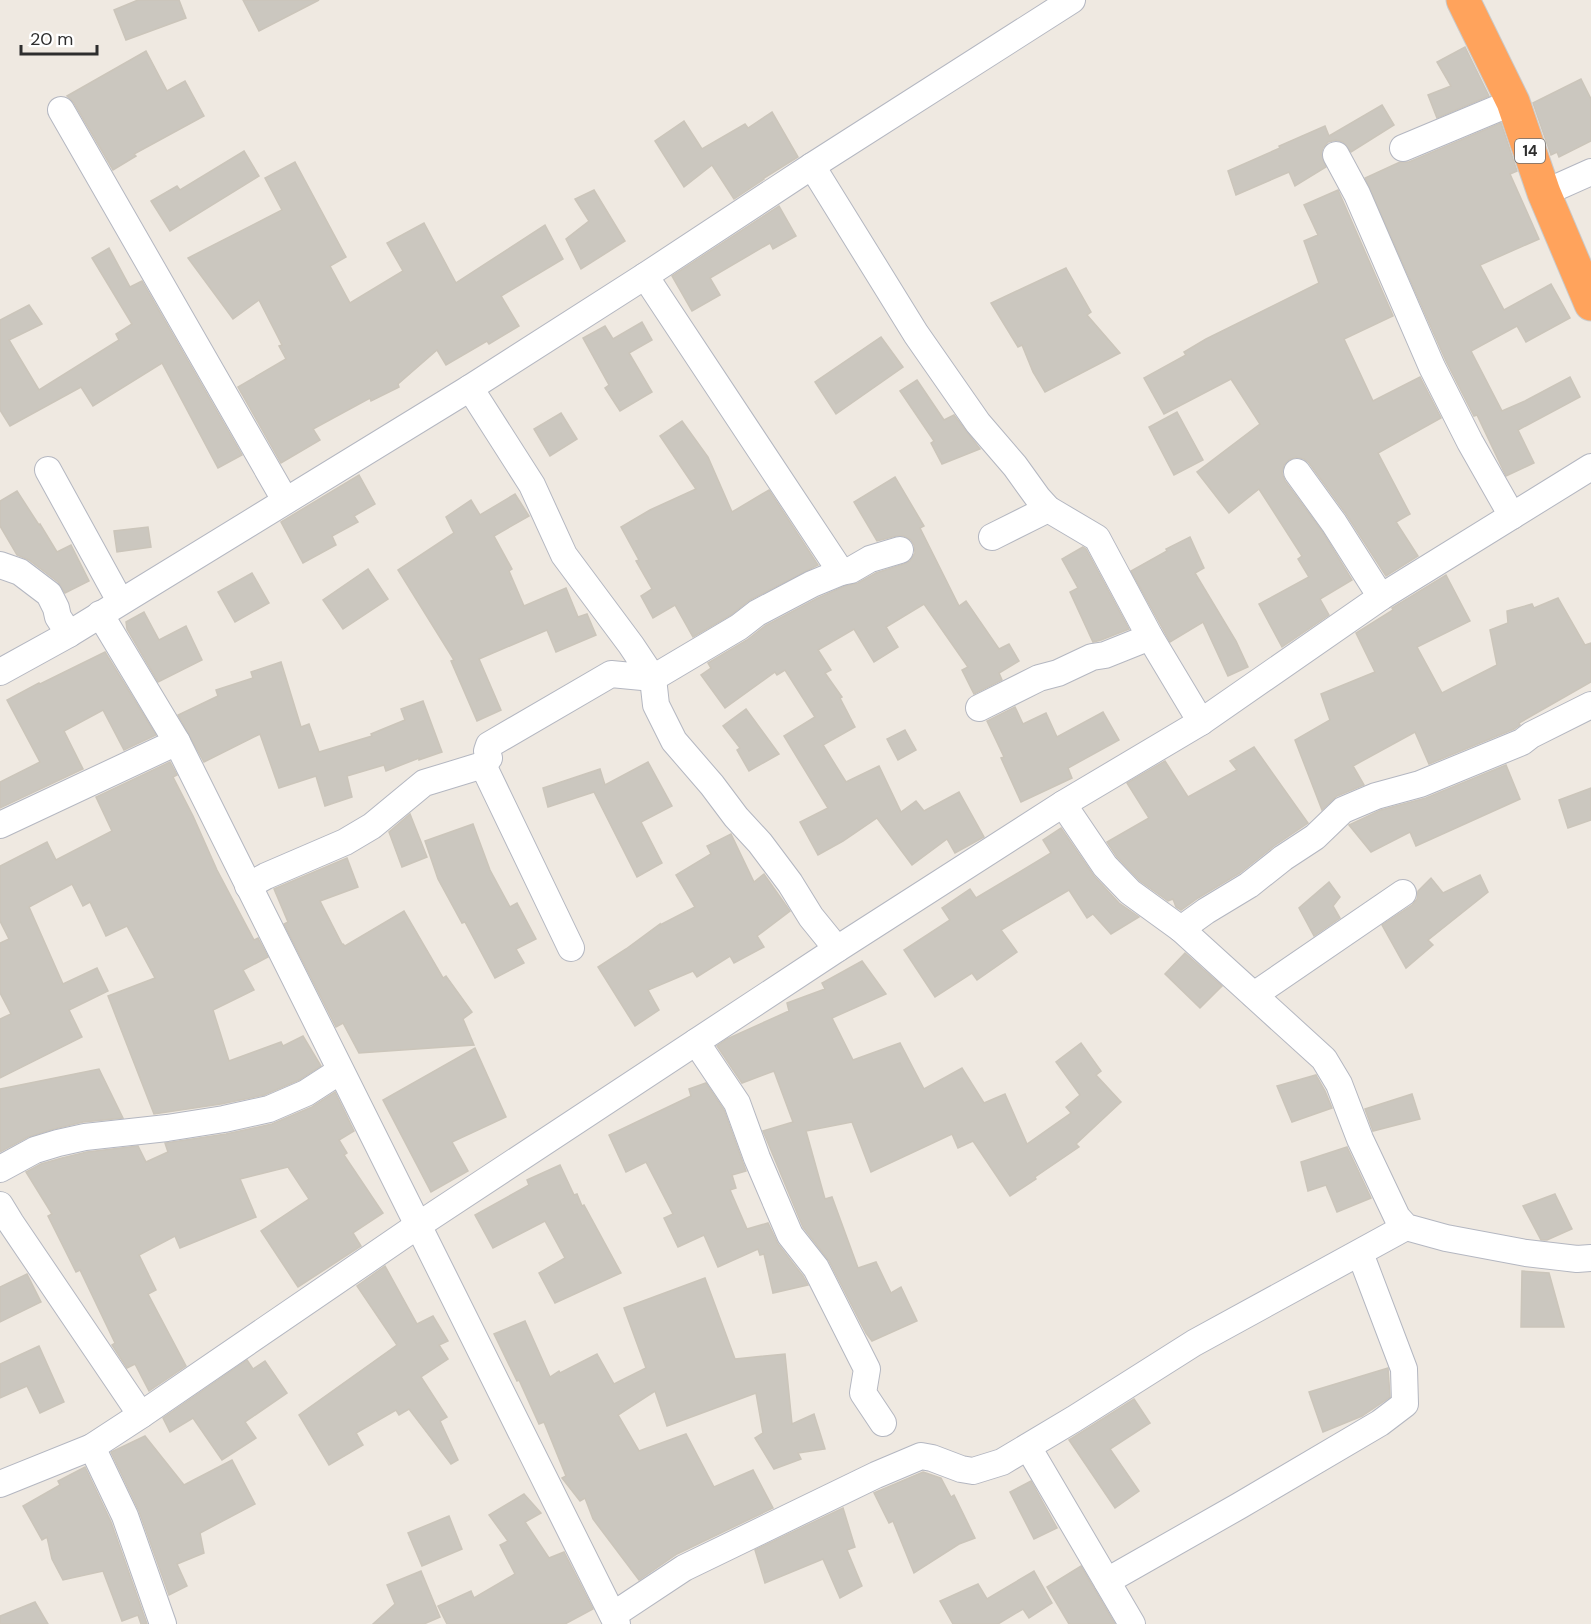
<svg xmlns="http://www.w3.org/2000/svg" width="1591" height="1624" viewBox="0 0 1591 1624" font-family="'DM Sans',sans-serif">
<rect width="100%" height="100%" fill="#efe9e1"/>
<g fill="#cbc7bf" stroke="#cbc5ba" stroke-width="1.5">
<polygon points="138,0 179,0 186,18 126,40 114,10"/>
<polygon points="243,0 319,0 259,31"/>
<polygon points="1465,47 1489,96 1437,118 1428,95 1451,86 1437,62"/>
<polygon points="146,51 167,91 185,81 204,116 134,154 136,156 113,170 74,103 67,96"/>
<polygon points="1581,79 1591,99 1591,141 1559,157 1557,152 1551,155 1533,103"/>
<polygon points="1382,105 1394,125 1351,152 1343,142 1336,140 1328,142 1323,148 1321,154 1326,167 1295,186 1289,172 1236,195 1228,171 1280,148 1279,146 1325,126 1329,136"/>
<polygon points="772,112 798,157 764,178 764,179 734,199 712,165 684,187 655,141 684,121 702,149 745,124 748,128"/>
<polygon points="1501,123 1517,171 1510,174 1539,239 1480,265 1504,310 1551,284 1570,318 1526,342 1517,326 1471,351 1502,411 1525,401 1570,377 1580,397 1518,430 1534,463 1506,476 1477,415 1474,416 1446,361 1365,178 1400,162 1409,162"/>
<polygon points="244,151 259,176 170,231 151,201 177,186 180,190"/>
<polygon points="295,162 346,257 330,266 350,303 403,271 387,243 424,223 456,283 545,225 563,259 501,296 519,326 489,344 487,341 446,365 437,350 398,384 399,387 371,401 370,398 313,429 320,440 281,463 238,387 286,359 279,346 282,345 259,300 233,319 188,258 282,210 265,178"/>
<polygon points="594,190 625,241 581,269 566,239 589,221 575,199"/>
<polygon points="1338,190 1393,316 1344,339 1373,401 1420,377 1441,418 1378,453 1410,514 1396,522 1418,556 1386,576 1346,514 1309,463 1304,459 1296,457 1289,460 1284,465 1282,473 1285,481 1322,531 1352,580 1320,599 1329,615 1282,647 1259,604 1309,577 1298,559 1302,556 1259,489 1229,513 1197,472 1260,424 1231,379 1164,414 1144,378 1186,355 1184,352 1206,339 1319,283 1304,241 1318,235 1304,205"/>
<polygon points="779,206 796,236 773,249 770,243 710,278 720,295 692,311 672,276"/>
<polygon points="109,248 130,287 142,281 242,455 218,468 162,363 93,406 81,387 10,426 0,410 0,320 29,305 42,324 9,340 39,390 119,340 116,334 132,324 92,258"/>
<polygon points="1066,268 1091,312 1087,315 1120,353 1045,392 1033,372 1022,345 1018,347 991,303"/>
<polygon points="642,322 652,340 629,353 652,392 620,411 605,388 609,385 583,338 605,326 613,339"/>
<polygon points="881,337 903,367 836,414 815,382"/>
<polygon points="917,380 944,420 954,415 980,449 942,464 931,443 934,441 900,391"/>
<polygon points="1177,412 1203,460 1174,475 1149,427"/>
<polygon points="561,413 577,439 550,456 534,429"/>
<polygon points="682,421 708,457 732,512 769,490 818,565 750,600 731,615 693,637 675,605 653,618 641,596 652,589 636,561 639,560 621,527 650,510 696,489 660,436"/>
<polygon points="359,475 375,504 354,516 358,522 332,536 336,545 303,563 281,522"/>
<polygon points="895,477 924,526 920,528 959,606 966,601 999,649 1009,644 1019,661 999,673 1002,680 974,694 962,670 968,667 924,604 886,627 898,647 874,662 854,629 818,650 831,670 825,673 842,697 840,698 855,727 823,745 846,782 879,766 901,812 916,801 924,811 959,792 984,837 955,853 947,839 912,865 877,818 843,841 818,855 800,822 828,808 784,736 815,717 785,670 777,675 775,672 725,708 701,675 711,668 708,663 747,640 765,626 818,598 845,586 858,583 876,573 904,564 910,561 915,553 914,545 911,540 904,536 896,536 877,541 854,502"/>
<polygon points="17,491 39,525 40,524 57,552 71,545 89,581 65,593 58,582 29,560 17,555 0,526 0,501"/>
<polygon points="515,494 529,516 494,536 512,569 509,571 524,606 566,588 578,617 587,614 596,635 556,652 547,630 479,659 501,710 477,721 451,661 454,660 398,570 454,533 446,517 471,500 480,515"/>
<polygon points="148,527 151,547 117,552 114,531"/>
<polygon points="1190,537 1204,568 1195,573 1236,641 1248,667 1228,676 1203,622 1170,642 1131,571 1167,551 1166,549"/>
<polygon points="1083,547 1086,549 1129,629 1101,640 1093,642 1070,592 1078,588 1062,559"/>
<polygon points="368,569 388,599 343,629 323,600"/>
<polygon points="252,573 269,603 235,622 218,592"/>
<polygon points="1446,575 1470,621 1417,647 1442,693 1497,665 1490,630 1508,623 1507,611 1532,604 1534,608 1558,598 1585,645 1591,643 1591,682 1519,723 1520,725 1514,729 1429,764 1415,732 1353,766 1364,785 1337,796 1322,810 1295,740 1330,720 1321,694 1375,672 1356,633 1393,610 1392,608"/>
<polygon points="144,612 159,640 186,626 202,660 158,682 127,629 126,622"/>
<polygon points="105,652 156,735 124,750 103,710 64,731 83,769 0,808 0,782 40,762 7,700 39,683 40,684"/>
<polygon points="281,662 301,727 309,724 319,752 372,736 371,734 405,720 401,709 423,701 442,752 419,760 419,758 386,771 384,765 347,776 352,797 325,806 316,776 279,788 260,734 204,762 178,715 218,696 216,690 253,678 251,672"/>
<polygon points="1015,707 1023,724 1046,713 1057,737 1103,712 1119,740 1068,768 1072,778 1021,802 1001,758 1004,757 987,721"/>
<polygon points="746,709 779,754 749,771 737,750 740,748 723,726"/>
<polygon points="905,730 916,750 898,760 887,739"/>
<polygon points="1254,747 1308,823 1274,846 1240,873 1198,898 1181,910 1176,907 1173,899 1168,901 1140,881 1117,857 1107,842 1149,818 1127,783 1165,761 1188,797 1237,770 1230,761"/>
<polygon points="170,762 177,775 173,777 193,816 217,870 254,940 258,938 268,957 243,970 254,990 213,1010 229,1061 281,1042 283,1046 303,1036 321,1066 299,1080 264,1095 221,1104 154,1114 108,996 155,978 127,926 106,936 90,902 83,906 72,884 29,907 63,984 97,968 108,991 69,1010 82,1037 0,1078 0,1019 11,1014 0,993 0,943 9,939 0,921 0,866 47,842 56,860 112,831 96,797"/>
<polygon points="648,762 672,806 641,822 662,863 637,877 594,792 548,807 543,788 600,769 605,785"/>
<polygon points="1506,765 1520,799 1416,846 1410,832 1371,852 1349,825 1381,810 1426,798"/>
<polygon points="1591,788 1591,820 1568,828 1559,800"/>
<polygon points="410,814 427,857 402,867 389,832"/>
<polygon points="473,824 490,870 510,907 517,903 536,939 516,949 524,963 495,978 465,922 462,923 438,879 425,841"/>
<polygon points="1061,828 1094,876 1119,903 1139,917 1111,934 1093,914 1087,918 1069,890 1001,930 1017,952 977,980 972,973 935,997 904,950 950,920 942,908 970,889 976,898 1051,853 1043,840"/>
<polygon points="731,834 754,882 764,874 790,911 757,936 764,947 734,963 730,956 697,977 693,971 648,990 659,1010 635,1026 598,967 626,949 660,924 660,925 695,907 676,875 711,854 707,846"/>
<polygon points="347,858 358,887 320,901 342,944 343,944 345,946 404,911 443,978 446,976 472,1012 463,1019 474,1045 359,1053 343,1023 336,1027 284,924 288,922 274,889"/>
<polygon points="1480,875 1488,892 1428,940 1433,945 1406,968 1382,925 1412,905 1417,899 1418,891 1431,878 1443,893"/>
<polygon points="1329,882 1340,897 1333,906 1340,918 1314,936 1299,908"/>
<polygon points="1185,953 1222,986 1200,1008 1165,974"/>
<polygon points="862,961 886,994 832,1018 853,1060 900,1043 924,1089 962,1068 984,1103 1005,1094 1027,1144 1071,1113 1066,1107 1080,1095 1056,1062 1081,1043 1101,1071 1096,1075 1121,1102 1076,1144 1079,1147 1035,1177 1036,1179 1010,1196 973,1141 958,1148 952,1134 871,1172 852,1122 806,1131 825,1199 832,1197 858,1268 876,1262 891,1293 901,1287 917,1321 872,1341 866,1333 829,1261 803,1227 763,1131 793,1122 774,1071 742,1083 717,1046 727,1039 789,1011 787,1003 825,989 822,983"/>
<polygon points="475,1048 506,1117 452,1142 468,1171 431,1192 383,1100"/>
<polygon points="99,1069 123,1118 83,1122 54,1129 28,1137 0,1152 0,1089"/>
<polygon points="1316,1075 1325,1091 1332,1108 1292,1122 1277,1086"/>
<polygon points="706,1083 724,1110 746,1171 732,1175 736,1188 730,1190 747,1229 768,1223 778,1244 803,1276 808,1285 773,1293 764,1254 760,1255 758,1249 718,1267 704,1235 678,1247 664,1218 673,1214 646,1162 626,1172 609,1135 691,1096 689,1089"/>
<polygon points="335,1092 354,1131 339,1140 347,1153 344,1155 383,1213 353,1233 361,1246 298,1287 261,1231 309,1199 288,1167 240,1179 256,1217 180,1248 175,1236 139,1255 156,1290 148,1294 186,1366 149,1391 135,1364 127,1368 112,1345 115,1343 80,1270 76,1272 48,1216 52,1214 26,1172 41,1164 62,1158 87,1152 138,1146 146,1162 168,1152 165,1143 226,1134 272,1124 312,1107"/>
<polygon points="1412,1094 1420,1119 1373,1131 1365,1109"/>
<polygon points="1347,1147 1371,1198 1337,1212 1326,1185 1308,1191 1301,1162"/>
<polygon points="560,1165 574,1195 577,1194 582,1206 584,1205 621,1273 555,1303 539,1273 565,1258 545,1221 493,1248 475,1215 529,1185 527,1180"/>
<polygon points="1555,1194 1572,1229 1547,1240 1541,1240 1523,1206"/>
<polygon points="385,1266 417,1324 433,1316 448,1341 439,1345 448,1359 421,1377 447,1417 440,1421 458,1460 451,1464 409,1409 399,1415 396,1410 356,1433 363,1445 329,1465 299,1415 397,1345 357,1286"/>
<polygon points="1522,1271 1549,1273 1564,1327 1521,1327"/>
<polygon points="27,1274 41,1302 0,1322 0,1287"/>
<polygon points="705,1278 735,1359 785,1354 792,1424 814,1414 825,1449 798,1453 801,1459 774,1469 755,1438 763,1433 756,1393 667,1426 655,1391 618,1415 639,1451 686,1434 714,1487 753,1470 773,1508 677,1554 639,1580 593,1519 585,1498 580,1501 562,1478 566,1476 544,1422 539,1424 519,1380 517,1381 494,1334 525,1321 550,1377 559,1371 560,1373 597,1354 614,1384 646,1368 624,1308"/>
<polygon points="39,1346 64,1402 40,1413 27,1386 0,1398 0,1364"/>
<polygon points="247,1360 253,1369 265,1361 287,1393 245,1422 256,1438 222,1460 193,1418 170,1432 163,1418"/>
<polygon points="1388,1368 1390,1397 1362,1416 1323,1432 1309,1392"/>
<polygon points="1134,1399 1150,1423 1110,1449 1139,1491 1115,1508 1069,1440"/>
<polygon points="145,1436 184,1485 232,1460 255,1504 200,1533 204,1553 177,1564 187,1586 169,1595 139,1511 111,1452"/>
<polygon points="85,1467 111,1522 147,1624 141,1624 138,1615 122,1621 103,1571 63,1580 52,1559 47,1537 42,1540 23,1506 60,1485 58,1481"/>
<polygon points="923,1472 941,1478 951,1497 954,1495 975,1538 959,1544 914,1573 893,1521 889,1523 874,1493"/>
<polygon points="1031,1481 1057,1528 1034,1539 1010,1492"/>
<polygon points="524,1494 541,1513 525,1522 549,1558 564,1552 593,1609 565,1624 447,1624 438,1606 471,1591 474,1598 515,1574 500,1545 508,1541 489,1515"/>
<polygon points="843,1508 855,1547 847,1550 862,1586 840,1598 823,1559 765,1583 755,1550"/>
<polygon points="449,1516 462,1549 422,1566 408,1533"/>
<polygon points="1081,1566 1115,1624 1069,1624 1047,1587"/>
<polygon points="421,1571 440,1617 424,1624 373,1624 395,1604 387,1585"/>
<polygon points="1034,1571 1052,1603 1029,1618 1023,1609 998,1624 953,1624 940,1601 978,1584 987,1599"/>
<polygon points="35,1602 48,1624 0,1624 0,1616"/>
</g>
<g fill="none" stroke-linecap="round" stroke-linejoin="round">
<defs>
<g id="minor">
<polyline points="61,110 285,500"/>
<polyline points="1403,148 1513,102"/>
<polyline points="1336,155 1357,194 1432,367 1470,442 1512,516"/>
<polyline points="812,166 916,334 978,423 1015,466 1038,498 1048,509 1097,538 1150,637 1201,722"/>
<polyline points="1544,193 1591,172"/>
<polyline points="645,276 841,572"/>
<polyline points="48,470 120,601"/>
<polyline points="1297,472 1334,523 1381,597"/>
<polyline points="992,537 1048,509"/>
<polyline points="0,565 20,572 49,594 56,608 58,617 69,634"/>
<polyline points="100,614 177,742 617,1624"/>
<polyline points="0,672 69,634 470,388 645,276 812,166 1072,0"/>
<polyline points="979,708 1039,678 1058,673 1092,657 1105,655 1150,637"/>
<polyline points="483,765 571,948"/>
<polyline points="1063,804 1105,866 1130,892 1181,929 1324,1059 1339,1084 1360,1139 1397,1217 1406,1227 1446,1238 1526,1253 1577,1259 1591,1258"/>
<polyline points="0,825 177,742"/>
<polyline points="248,886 266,876 345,842 372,826 424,783 483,765 489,758 487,751 489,745 611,674 653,678 631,645 564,555 532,485 470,388"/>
<polyline points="1181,929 1206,911 1249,885 1283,858 1315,837 1343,810 1376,796 1420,784 1522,742 1531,735 1591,705"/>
<polyline points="837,949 811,917 790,883 760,843 736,817 712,785 674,741 656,705 653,678 739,627 757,613 812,584 841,572 851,570 870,559 900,550"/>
<polyline points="1254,995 1403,893"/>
<polyline points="696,1042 737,1103 757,1158 790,1235 816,1268 867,1369 863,1393 883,1423"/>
<polyline points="0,1169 35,1150 58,1143 85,1137 167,1128 224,1119 269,1109 306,1093 340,1071"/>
<polyline points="0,1205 11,1223 141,1415"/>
<polyline points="92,1447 125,1516 163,1624"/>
<polyline points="1028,1447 1132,1624"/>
<polyline points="0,1484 92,1447 141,1415 417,1226 837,949 1063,804 1201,722 1381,597 1591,467"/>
<polyline points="1107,1581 1239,1506 1380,1423 1405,1404 1404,1369 1360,1253"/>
<polyline points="613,1615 684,1568 876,1475 921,1456 932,1458 961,1469 973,1471 1002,1462 1074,1419 1194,1343 1406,1227"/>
</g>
<polyline id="highway" points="1463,0 1513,102 1544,193 1591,304"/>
</defs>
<use href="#minor" stroke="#b4b7c1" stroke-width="28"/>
<use href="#highway" stroke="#c9c9c9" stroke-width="35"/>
<use href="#minor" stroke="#fff" stroke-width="26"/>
<use href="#highway" stroke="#ffa35c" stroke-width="33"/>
</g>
<g text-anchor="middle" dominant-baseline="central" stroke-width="6" stroke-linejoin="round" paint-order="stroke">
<rect fill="#fff" stroke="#6d6d6d" stroke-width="1.5" x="1515" y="139" width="30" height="24" rx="4.5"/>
<g font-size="15" font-weight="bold" fill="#2e2e2e">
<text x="1530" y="151">14</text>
</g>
</g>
<path d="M21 45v9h76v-9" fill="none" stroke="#2e2e2e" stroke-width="3"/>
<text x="30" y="45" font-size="18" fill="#2e2e2e" stroke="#ffffff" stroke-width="4.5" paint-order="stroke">20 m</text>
</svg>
